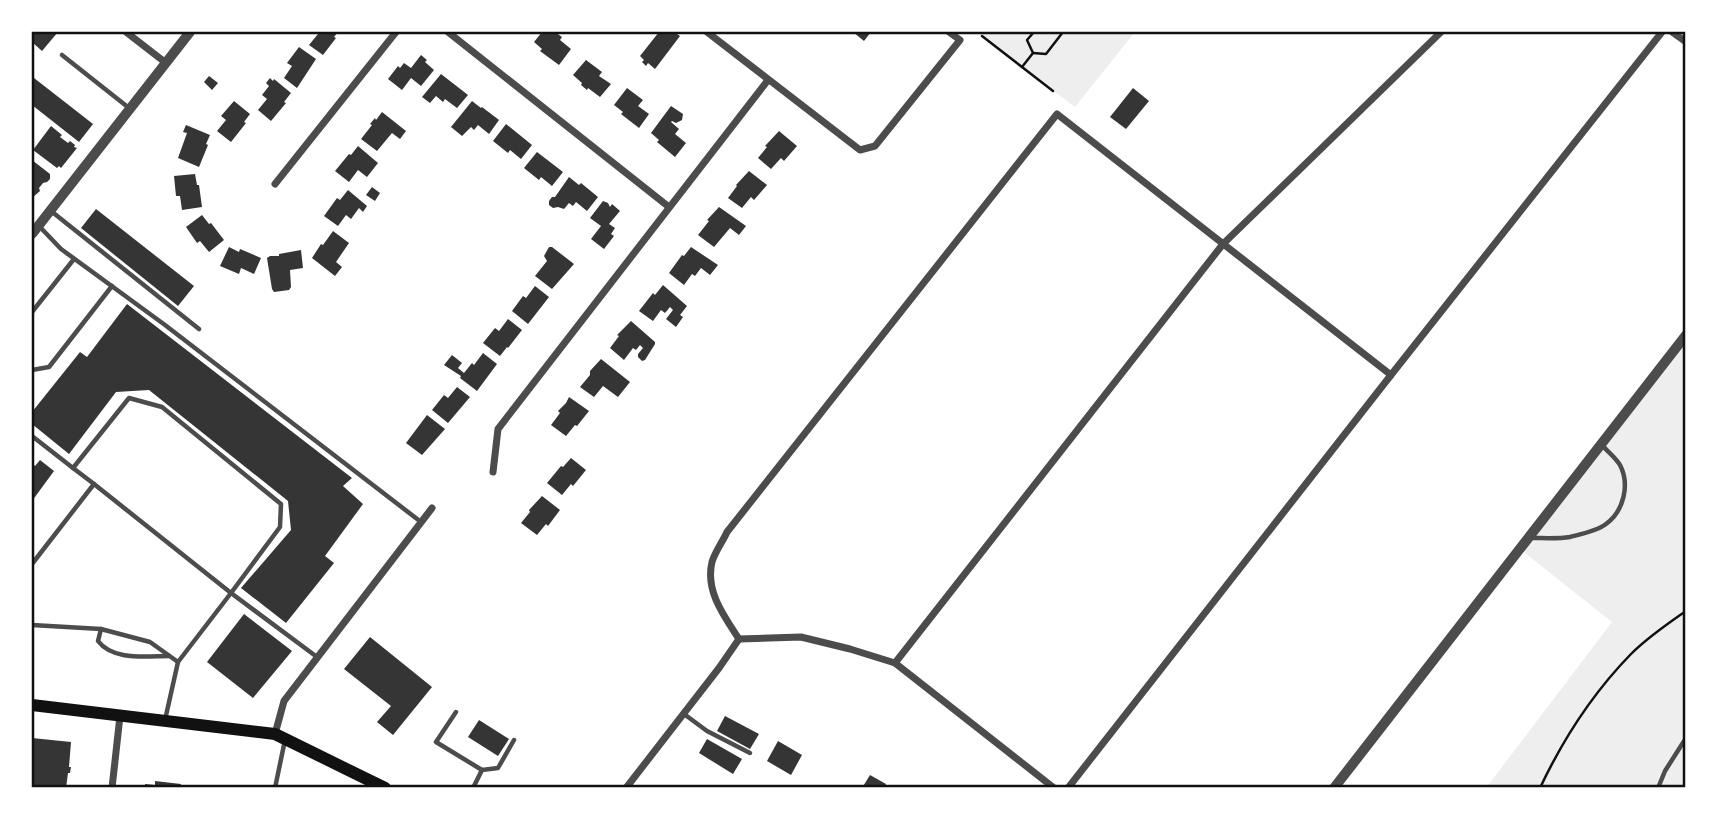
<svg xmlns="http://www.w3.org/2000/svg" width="1717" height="819" viewBox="0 0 1717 819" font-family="'Zilla Slab',serif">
<rect width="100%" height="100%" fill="#fff"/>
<g fill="#eee">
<polygon points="976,32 1135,32 1075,107"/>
<polygon points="1685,335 1685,787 1486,788 1612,622 1520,549"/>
</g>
<g fill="#353535">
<polygon points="32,32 58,32 42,51 32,42"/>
<polygon points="315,32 338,32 334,37 336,38 323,55 309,45 318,34"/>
<polygon points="542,32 555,32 562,37 560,40 571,49 559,65 540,51 542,49 534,42"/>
<polygon points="659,32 674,32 680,36 655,69 648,63 646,66 642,62 644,60 640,56"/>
<polygon points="853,32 871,32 864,41"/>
<polygon points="299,47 316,59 297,88 284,78 292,66 287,63"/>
<polygon points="421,55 427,60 425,62 434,70 421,86 411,78 402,90 388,79 398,66 400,68 404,63 411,68"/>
<polygon points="586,60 602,72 599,76 611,84 600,97 588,88 587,90 581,85 582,83 573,75"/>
<polygon points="441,74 468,95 457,108 445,99 443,102 436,96 430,103 422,97"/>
<polygon points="209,76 218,83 212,90 204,82"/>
<polygon points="34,78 93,124 79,142 32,105 32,81"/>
<polygon points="270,78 273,81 274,79 291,93 284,102 286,103 271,121 258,110 267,99 262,95 269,86 266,83"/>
<polygon points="627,88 643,100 638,106 649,114 639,128 621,114 623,112 614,105"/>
<polygon points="1133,88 1149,101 1126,129 1110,117"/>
<polygon points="234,101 250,114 244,122 246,123 231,142 217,131 226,120 221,116"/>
<polygon points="472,101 481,108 482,107 499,120 489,134 478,125 474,130 471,127 462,136 451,127"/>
<polygon points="671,106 683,114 682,120 676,123 672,121 671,122 679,129 675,134 686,143 675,157 657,142 659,140 651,133"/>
<polygon points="382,112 406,131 400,139 392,133 377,151 361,139 372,125 370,124 375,118 376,120"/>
<polygon points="506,124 532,145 521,159 510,150 508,153 493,141"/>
<polygon points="186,125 210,135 206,144 208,145 199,167 178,158 187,133 183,132"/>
<polygon points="51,126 62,135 60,137 68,143 70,141 75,145 74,147 77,148 61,168 59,166 57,168 33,150"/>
<polygon points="779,131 797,146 784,161 781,158 771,169 758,158 767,147 765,146"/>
<polygon points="358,146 378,163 367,177 358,170 349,182 335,171 349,154 351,155"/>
<polygon points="537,152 563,172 552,186 541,177 539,180 524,168"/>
<polygon points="32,160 50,174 50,179 47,182 43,183 39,188 40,191 32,198"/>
<polygon points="749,171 767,185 754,200 751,197 742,208 728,198 737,186 736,185"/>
<polygon points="195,174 197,185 199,185 202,207 182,210 180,196 176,196 174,176"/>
<polygon points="569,177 579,185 581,183 598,197 587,211 576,202 573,206 569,203 564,209 558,207 553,208 549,205 549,201 552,197 555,197"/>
<polygon points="372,187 380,193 375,201 366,195"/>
<polygon points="348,190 367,206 363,212 359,208 351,219 346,215 338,226 324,216 337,198 340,200"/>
<polygon points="603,201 608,203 610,207 612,204 620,211 609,224 615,228 611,234 614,236 604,249 591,239 601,226 590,218"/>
<polygon points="719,207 746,226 739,235 730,228 714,247 698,235 709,221 707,220"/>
<polygon points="96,209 194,286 178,306 81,228"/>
<polygon points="202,215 209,224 211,223 224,240 209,252 200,241 197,243 186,227"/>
<polygon points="333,231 349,243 336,262 342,267 335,276 312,258 321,244 323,245"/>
<polygon points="229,247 239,252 240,249 261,258 254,274 241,268 239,274 220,266"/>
<polygon points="549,247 552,247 574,264 552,289 535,276 547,261 544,256"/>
<polygon points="691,247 718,265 710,275 701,268 695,276 692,274 684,285 669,273 682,255 684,256"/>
<polygon points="301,250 303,268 290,270 291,287 289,290 274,292 272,289 267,258 270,256 279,256 279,254"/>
<polygon points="663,285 687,306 680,315 683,317 676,327 666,319 673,310 670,307 665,313 661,310 653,321 639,311 653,293 655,295"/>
<polygon points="535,286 549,297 528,324 512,311 523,296 526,298"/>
<polygon points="127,304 352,478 343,486 363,504 325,556 334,563 286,623 241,588 291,530 288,501 149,390 116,392 69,454 32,424 32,412 80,352 87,357"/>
<polygon points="508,319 522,330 508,348 507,347 500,356 483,343 495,328 499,331"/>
<polygon points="631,321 655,342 655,344 645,360 642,361 638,357 638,354 643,348 640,345 636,350 633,348 624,360 610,348 619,336 617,335"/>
<polygon points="483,353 497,364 477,391 460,378 461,376 444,365 452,355 462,363 458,368 464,373 472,363 474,365"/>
<polygon points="601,359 630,382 618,397 603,386 594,397 580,387 590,375 590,371"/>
<polygon points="457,387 470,397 448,423 432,410 444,395 448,398"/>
<polygon points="569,397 589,411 577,426 575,425 566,436 551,425 560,413 558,411 566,403"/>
<polygon points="427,415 445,429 422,455 406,443"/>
<polygon points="571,458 586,470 573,486 571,484 562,495 547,483 561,466 563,467"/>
<polygon points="40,460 54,471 32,501 32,463 35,466"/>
<polygon points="542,496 560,510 548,526 546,524 537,535 521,523 530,512 529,510"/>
<polygon points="244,614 292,651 253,698 207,662"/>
<polygon points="370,637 432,687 393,735 377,722 391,706 344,669"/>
<polygon points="725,716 759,734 750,749 717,731"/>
<polygon points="479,720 509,739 498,756 468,737"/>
<polygon points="32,738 71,742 69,767 71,767 70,773 68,773 66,788 32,788"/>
<polygon points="707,739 742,759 733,774 699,753"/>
<polygon points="778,741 802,755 791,775 767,761"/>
<polygon points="870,775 886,784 884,788 862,788"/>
<polygon points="155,781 181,784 180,788 145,788 145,784 155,785"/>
</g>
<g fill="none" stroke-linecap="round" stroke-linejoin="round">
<g stroke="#111" stroke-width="2.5">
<polyline points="982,36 1053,91"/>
<polyline points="1033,53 1046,54 1063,32"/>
<polyline points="1022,67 1033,53 1027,40 1034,32"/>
<path d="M 1540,788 C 1564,737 1592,694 1631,654 C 1647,638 1667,624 1686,611"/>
</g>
<g stroke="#4c4c4c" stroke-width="4.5">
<polyline points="62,55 129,108"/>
<polyline points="51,211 199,329"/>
<polyline points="39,226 61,249 165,325 421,522"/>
<polyline points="32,312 74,259"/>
<polyline points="32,370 49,367 112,286"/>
<polyline points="32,436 73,468"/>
<polyline points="94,484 231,593 178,662 165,720"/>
<path d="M 1532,538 C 1544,538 1558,539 1570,537 C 1582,534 1597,531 1606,524 C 1624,511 1630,484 1620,465 C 1616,458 1607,451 1602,445"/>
<polyline points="32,564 94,484 73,468 129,398 162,407 281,504 280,527 231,593 317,657"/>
<polyline points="32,625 101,629 150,642 178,662"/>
<path d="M 101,629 L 98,641 C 113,661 146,656 169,656"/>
<polyline points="456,712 436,742 482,770"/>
<polyline points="684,714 707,731 750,753"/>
<polyline points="275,788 285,740"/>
<polyline points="473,788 482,770 498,768 514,740"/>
<polyline points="1658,788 1665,771 1686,738"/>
</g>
<g stroke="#4c4c4c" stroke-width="7">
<polyline points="126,32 166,63"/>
<polyline points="448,32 669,207"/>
<polyline points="707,32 860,150 875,146 960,40 949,32"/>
<polyline points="1672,32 1686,42"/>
<polyline points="275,184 396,32"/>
<polyline points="493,472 498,429 768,80"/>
<path d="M 739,639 C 724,616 705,591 712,562 C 715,552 723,541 727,532 L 1057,114 L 1391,375"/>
<polyline points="739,639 801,637 850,649 895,663 1054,788"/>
<polyline points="895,663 1223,244 1441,32"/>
<polyline points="275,734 284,701 432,508"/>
<polyline points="112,788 120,716"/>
<polyline points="626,788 719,668 739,639"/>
<polyline points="1068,788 1391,375 1662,32"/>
</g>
<g stroke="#4c4c4c" stroke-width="10">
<polyline points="32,234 190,32"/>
<polyline points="1334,788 1686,335"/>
</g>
<polyline stroke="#111" stroke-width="12" points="32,705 275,734 385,788"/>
</g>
<rect width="1717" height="819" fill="none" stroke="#ffffff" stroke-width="66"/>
<rect x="33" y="33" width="1651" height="753" fill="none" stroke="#111" stroke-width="2.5"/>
</svg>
